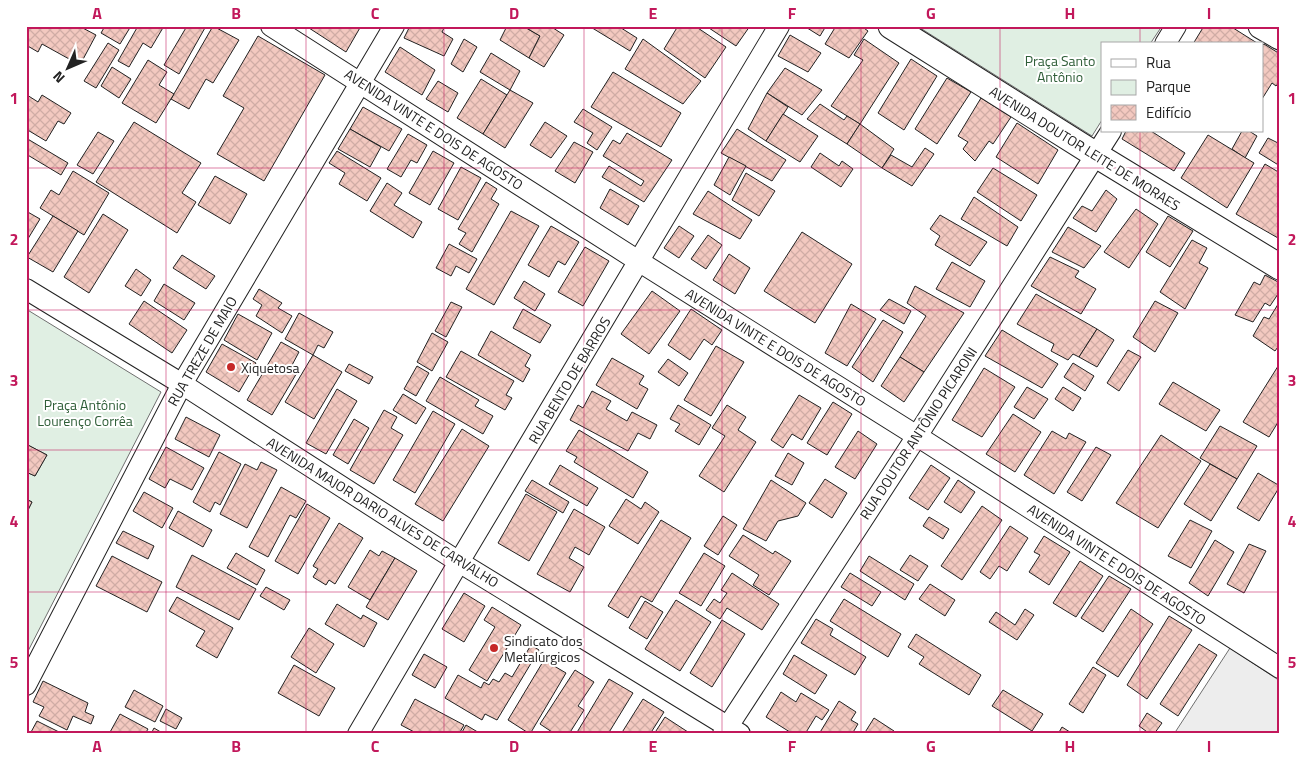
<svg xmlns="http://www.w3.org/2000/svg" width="1306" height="760" viewBox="0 0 1306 760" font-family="'Titillium Web',sans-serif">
<defs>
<pattern id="building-cross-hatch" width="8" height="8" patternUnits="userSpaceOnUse" patternTransform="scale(1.25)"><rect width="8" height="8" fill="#f3c9c0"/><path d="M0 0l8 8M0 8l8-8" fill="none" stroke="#d0aca5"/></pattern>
</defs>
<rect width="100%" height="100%" fill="#fff"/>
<g fill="#e0efe3" stroke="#6f6f6f">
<polygon points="917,26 1162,26 1150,44 1102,44 1102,120 1092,136"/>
<polygon points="26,309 161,392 26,655 26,514 32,502 26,499 26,472 35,476 47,455 26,444"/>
</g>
<polygon fill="#ededed" stroke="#6f6f6f" points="1230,648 1280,681 1280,734 1174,734"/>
<g fill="url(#building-cross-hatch)" stroke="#222">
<polygon points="29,26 79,26 96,35 80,65 42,44 38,52 26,45 26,31"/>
<polygon points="105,26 131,26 120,44 101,33"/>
<polygon points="138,26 164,26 151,48 143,43 129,67 118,61"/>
<polygon points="187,26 206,26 179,74 164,65"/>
<polygon points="213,26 239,40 213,83 206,79 189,109 171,99"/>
<polygon points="311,26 361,26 346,52 309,28"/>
<polygon points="410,26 445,26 442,32 453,39 444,56 404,38"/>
<polygon points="507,26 523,26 540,36 529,58 500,40"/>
<polygon points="523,26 550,26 564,35 544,67 529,58 540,36"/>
<polygon points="589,26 618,26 637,38 630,51"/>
<polygon points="678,26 695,26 726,47 705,78 664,49"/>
<polygon points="706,26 750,26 736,46"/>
<polygon points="804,26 826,26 820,36"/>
<polygon points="836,26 861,26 868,31 849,58 825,44"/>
<polygon points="1204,26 1230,26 1257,43 1193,44"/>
<polygon points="790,35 821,53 808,72 778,56"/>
<polygon points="258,36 325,75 264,181 217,154 244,108 223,96"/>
<polygon points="464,39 477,47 463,72 451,64"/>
<polygon points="643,39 701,81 683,104 625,69"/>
<polygon points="864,39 899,63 860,124 831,106 863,60 854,55"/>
<polygon points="108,43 119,50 96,88 84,81"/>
<polygon points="1264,44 1280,54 1280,81 1276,86 1272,83 1262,99 1262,46"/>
<polygon points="400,47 435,70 422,95 385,72"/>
<polygon points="491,53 520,71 510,90 480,72"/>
<polygon points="911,59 937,76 904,130 878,113"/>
<polygon points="148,60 167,72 159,85 174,94 156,123 122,103"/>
<polygon points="112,67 131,79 119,98 101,86"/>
<polygon points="785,68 822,90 802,115 767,93"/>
<polygon points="613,72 681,113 661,147 591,107"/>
<polygon points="947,78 971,92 937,144 915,129"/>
<polygon points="481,79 507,95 483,134 457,118"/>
<polygon points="438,81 458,93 448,112 426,99"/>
<polygon points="510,90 533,103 505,148 483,134"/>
<polygon points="767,93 788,107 766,141 748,129"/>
<polygon points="27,95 38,102 42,95 71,113 64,124 58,121 46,141 26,129"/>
<polygon points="981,98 1011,117 993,144 989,141 975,161 963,149 968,142 958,136"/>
<polygon points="820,104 844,120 847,116 860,124 847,144 807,119"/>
<polygon points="363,107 402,129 389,151 350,129"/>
<polygon points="583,109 612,127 597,150 587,143 593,133 574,122"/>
<polygon points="783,114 818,136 800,162 766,141"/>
<polygon points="134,122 201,163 182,193 196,202 177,233 96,182"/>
<polygon points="545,122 567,136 551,158 530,145"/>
<polygon points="1017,123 1058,150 1038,184 996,157"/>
<polygon points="860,124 894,149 882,168 847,144"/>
<polygon points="350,129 381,147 370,167 338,149"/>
<polygon points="737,129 786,160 772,181 721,153"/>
<polygon points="1126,131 1151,131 1185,153 1174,171 1122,139"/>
<polygon points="1242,131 1249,131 1257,136 1245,158 1232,149"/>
<polygon points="98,132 114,141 93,174 77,165"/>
<polygon points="627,133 672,160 644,202 602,177 609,166 641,186 644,181 603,156 613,140 620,144"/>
<polygon points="408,134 427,145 417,163 411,160 401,177 387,169"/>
<polygon points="1208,135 1254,163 1227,208 1181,178"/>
<polygon points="26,138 68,163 61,175 26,154"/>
<polygon points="1268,138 1280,144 1280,166 1259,153"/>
<polygon points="574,142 593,152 575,183 555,171"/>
<polygon points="925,148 934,154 912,186 882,168 891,155 912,167"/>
<polygon points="337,151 381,178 367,201 339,184 345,173 329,163"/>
<polygon points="433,151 454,163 430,205 409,193"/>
<polygon points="820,153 839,166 842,161 853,169 841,187 811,167"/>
<polygon points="729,157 746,166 730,195 714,185"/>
<polygon points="1265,164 1280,173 1280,234 1278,238 1236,214"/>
<polygon points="461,167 481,178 458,220 438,209"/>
<polygon points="993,168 1037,195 1021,221 977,192"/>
<polygon points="73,171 109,193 84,235 40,208 51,190 59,195"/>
<polygon points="746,173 775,191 759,216 732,200"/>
<polygon points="215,176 247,194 230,224 198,205"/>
<polygon points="486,182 497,189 491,199 499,204 472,252 459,244 466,233 458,229"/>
<polygon points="387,183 402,193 394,205 422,222 413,238 370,211"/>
<polygon points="610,189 639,206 628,225 600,208"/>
<polygon points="1106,190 1117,199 1096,232 1073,218 1082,206 1092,211"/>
<polygon points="708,191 752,220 740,239 693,214"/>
<polygon points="974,197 1018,227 1007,246 961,219"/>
<polygon points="1136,209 1158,224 1129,268 1104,252"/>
<polygon points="26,211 40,219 26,242"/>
<polygon points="511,211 539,226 494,305 466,289"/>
<polygon points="103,214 128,230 89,293 64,277"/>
<polygon points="940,215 987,242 970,266 935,245 940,236 930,229"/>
<polygon points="53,216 78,231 53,272 27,257"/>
<polygon points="1168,216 1193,231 1170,267 1146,252"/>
<polygon points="551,226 579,242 565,265 558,261 549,277 528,265"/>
<polygon points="679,226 694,236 679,258 664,248"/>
<polygon points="1068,227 1101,246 1084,268 1052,252"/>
<polygon points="802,232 852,264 815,323 764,291"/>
<polygon points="708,235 722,245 706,269 691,259"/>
<polygon points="1192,240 1207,248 1199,263 1208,268 1185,309 1160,292"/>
<polygon points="449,244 477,259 469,273 456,266 451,276 436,268"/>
<polygon points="585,247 609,261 583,306 558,292"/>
<polygon points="729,254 750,268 735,294 713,280"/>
<polygon points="182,255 215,276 206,289 173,268"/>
<polygon points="1050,257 1079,271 1075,277 1096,289 1081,314 1031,286"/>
<polygon points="952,262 985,281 970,307 936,289"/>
<polygon points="136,269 151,280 141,296 125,286"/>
<polygon points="1265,275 1280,283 1280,291 1270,306 1265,303 1253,322 1235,315 1254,282 1260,285"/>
<polygon points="524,281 545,294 535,311 514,298"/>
<polygon points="164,284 195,303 184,320 154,301"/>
<polygon points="915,286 964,313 924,372 900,357 926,316 907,303"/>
<polygon points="259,289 282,303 278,308 292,316 282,333 256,316 262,305 253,299"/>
<polygon points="652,291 680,311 649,354 621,334"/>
<polygon points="1036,294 1097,329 1079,357 1073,354 1068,360 1051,351 1054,344 1017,324"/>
<polygon points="889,299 911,311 904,324 880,310"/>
<polygon points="144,301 187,330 172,353 129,324"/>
<polygon points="1155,301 1178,313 1155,352 1133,337"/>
<polygon points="1280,301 1280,344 1275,351 1253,336 1264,317 1269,319"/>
<polygon points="451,302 462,307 446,337 435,331"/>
<polygon points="851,304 876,319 847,366 825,353"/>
<polygon points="523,309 551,325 540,343 513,328"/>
<polygon points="691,309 722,330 712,345 704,339 690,360 668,345"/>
<polygon points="299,313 333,332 324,348 318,345 313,355 285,339"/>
<polygon points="238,314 272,333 257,360 224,340"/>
<polygon points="883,320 903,332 873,382 852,367"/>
<polygon points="1097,329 1114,340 1097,367 1079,357"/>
<polygon points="1002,330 1058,364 1042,388 985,356"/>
<polygon points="491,331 531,355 525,366 530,369 523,382 478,355"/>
<polygon points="432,333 448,342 432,371 417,362"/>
<polygon points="281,342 299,352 291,367 298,371 272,415 247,400"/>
<polygon points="222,344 256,363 239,392 206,372"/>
<polygon points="716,346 744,362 711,416 684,400"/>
<polygon points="1128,350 1141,357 1119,391 1107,383"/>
<polygon points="461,351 514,381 506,395 512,398 505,410 446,377"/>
<polygon points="313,355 342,372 314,419 285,402"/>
<polygon points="900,357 924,372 904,402 881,386"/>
<polygon points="612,358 644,376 639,384 648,389 637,409 596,385"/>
<polygon points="668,359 688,373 679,386 658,372"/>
<polygon points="1073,363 1094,376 1085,391 1064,377"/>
<polygon points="1280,363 1280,419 1269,437 1243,422"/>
<polygon points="349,364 373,377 369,384 345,371"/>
<polygon points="417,366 429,373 416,396 404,389"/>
<polygon points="984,368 1015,387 982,437 952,420"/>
<polygon points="440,377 479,400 475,406 493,416 483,434 426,401"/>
<polygon points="1173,382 1220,410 1206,431 1159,404"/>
<polygon points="1027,387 1048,399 1034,419 1014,407"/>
<polygon points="1063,387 1081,398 1073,411 1055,399"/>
<polygon points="337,389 357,401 326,454 306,443"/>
<polygon points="592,391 611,401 606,409 627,421 632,412 657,425 650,439 638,433 628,451 570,420 578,405 583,408"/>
<polygon points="403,394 426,408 416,424 393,410"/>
<polygon points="799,395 821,408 802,440 792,434 783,448 771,440"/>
<polygon points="833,402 852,414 827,455 807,443"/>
<polygon points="678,405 711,425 699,445 675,431 680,424 670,419"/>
<polygon points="727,405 746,417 738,430 756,442 724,492 699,476 725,436 712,428"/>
<polygon points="384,410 397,417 391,428 403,435 374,484 350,470"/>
<polygon points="433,411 455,424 415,493 393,480"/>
<polygon points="1013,414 1041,432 1015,472 986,454"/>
<polygon points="186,417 220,435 209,457 175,439"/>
<polygon points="354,419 369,428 348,464 333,455"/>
<polygon points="1220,426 1257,446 1237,479 1200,458"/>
<polygon points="462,429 489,446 443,521 415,504"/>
<polygon points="579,430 648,472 633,498 574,462 577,457 566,451"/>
<polygon points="858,431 877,444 855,479 835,467"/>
<polygon points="1052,431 1066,439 1069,433 1086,442 1054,494 1024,475"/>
<polygon points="1161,435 1201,461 1158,528 1116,503"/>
<polygon points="26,444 47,455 35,476 26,472"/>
<polygon points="166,447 204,468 192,490 170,479 165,488 149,479"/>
<polygon points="1096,447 1111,455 1082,501 1067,492"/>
<polygon points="219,452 241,464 220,505 215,502 210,512 193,502"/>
<polygon points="788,453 804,463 792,485 775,476"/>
<polygon points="261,462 277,470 247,528 220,514 245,464 257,470"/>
<polygon points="1210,464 1237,479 1211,521 1184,504"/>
<polygon points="560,465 598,488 587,506 549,484"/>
<polygon points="931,465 950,478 928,510 909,498"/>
<polygon points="1258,473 1280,486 1259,521 1237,508"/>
<polygon points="825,479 847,493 832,518 809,503"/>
<polygon points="532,480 569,502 563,513 525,491"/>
<polygon points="771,480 806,503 798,516 778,521 766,541 743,529"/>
<polygon points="958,480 975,492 961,513 944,502"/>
<polygon points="281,487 306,501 296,518 290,515 268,557 249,547"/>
<polygon points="144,492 173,508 162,528 133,511"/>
<polygon points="526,494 557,512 529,561 498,543"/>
<polygon points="26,499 32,502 26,514"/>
<polygon points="626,499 641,509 645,502 659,512 638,544 609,526"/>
<polygon points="307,504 330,518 298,574 275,561"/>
<polygon points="982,506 1002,520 962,580 941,566"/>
<polygon points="574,509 605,527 589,555 575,547 569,558 584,567 570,592 537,574"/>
<polygon points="178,511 212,530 203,547 169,528"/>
<polygon points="723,516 737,525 718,555 704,546"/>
<polygon points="929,517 949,529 943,539 923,526"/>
<polygon points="661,520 691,538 652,602 641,596 628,618 608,606"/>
<polygon points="1190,520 1212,531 1191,568 1168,556"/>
<polygon points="339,523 363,538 335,584 329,580 326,585 313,577 318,569 313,566"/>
<polygon points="1010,526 1028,538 1007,571 999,566 990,579 980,572"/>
<polygon points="123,531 154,546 148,559 116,543"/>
<polygon points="743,535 773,554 775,551 791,561 769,595 753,585 759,575 729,556"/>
<polygon points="1044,536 1070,552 1049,585 1029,572 1040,555 1034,552"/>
<polygon points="1215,540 1234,552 1208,596 1189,583"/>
<polygon points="1249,544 1266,551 1244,593 1227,584"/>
<polygon points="370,550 379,556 382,551 395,558 370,600 348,587"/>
<polygon points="236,553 265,570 257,585 227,568"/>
<polygon points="704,553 725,566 701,606 679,593"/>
<polygon points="192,555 256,589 239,620 176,587"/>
<polygon points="910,555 928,566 918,581 900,570"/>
<polygon points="112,556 162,582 147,612 96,586"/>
<polygon points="869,556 914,584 905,600 860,571"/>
<polygon points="395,558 417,571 388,620 366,607"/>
<polygon points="1080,561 1103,576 1076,617 1053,603"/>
<polygon points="732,573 779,604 762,630 727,608 720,619 706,610 714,599 720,603 727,593 721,590"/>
<polygon points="850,573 881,592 872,606 841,587"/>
<polygon points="1109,576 1131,589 1103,632 1081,618"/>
<polygon points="930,584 955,600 945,616 919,599"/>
<polygon points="266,587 290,600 284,610 260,596"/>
<polygon points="464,593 485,606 464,642 442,629"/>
<polygon points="177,597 233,628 217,658 196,646 205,631 169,611"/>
<polygon points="844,599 901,634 888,657 830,621"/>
<polygon points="676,600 711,622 680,671 645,649"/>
<polygon points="645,601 663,612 647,639 629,628"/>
<polygon points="337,604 361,619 363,615 377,623 364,647 325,624"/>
<polygon points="492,607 521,625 487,681 469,670 495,627 484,620"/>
<polygon points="1025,609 1034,615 1017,640 989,622 996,612 1015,625"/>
<polygon points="1131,609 1153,624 1118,677 1096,663"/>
<polygon points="1169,616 1192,630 1147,699 1127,685"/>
<polygon points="816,619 833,629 830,635 866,657 855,675 801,643"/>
<polygon points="722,620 745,634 712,687 690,673"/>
<polygon points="309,628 334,644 316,673 291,657"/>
<polygon points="916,634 981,675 969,695 919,664 924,657 908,647"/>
<polygon points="1199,644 1217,655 1178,716 1160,704"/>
<polygon points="531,645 539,650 497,720 485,714 482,720 445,698 458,675 481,688 484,682 489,685 493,679 499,682 505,673 512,677"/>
<polygon points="424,654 447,667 435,688 412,675"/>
<polygon points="794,655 827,675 815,694 783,674"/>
<polygon points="544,660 566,673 530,734 508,720"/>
<polygon points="294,665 335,688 319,716 278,693"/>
<polygon points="1093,667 1106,675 1083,713 1069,704"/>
<polygon points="575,670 594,682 578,706 584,710 569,734 555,734 540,724"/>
<polygon points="609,679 633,693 608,734 576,734"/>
<polygon points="43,681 88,703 85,712 94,716 91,724 73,716 67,730 39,716 44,707 33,702"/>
<polygon points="134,690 163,706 155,722 125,707"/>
<polygon points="1003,690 1043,714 1032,731 992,706"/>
<polygon points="781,692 796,702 801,693 829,710 822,720 816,716 805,734 793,734 766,717"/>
<polygon points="415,699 464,725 459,734 418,734 401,725"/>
<polygon points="643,699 664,712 650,734 621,734"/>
<polygon points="839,701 856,712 851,720 858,724 852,734 819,734"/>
<polygon points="166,709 182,718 176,729 160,721"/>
<polygon points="1147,713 1162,723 1154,734 1150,734 1139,726"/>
<polygon points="120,714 148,729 145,734 109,734"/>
<polygon points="665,717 691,734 654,734"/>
<polygon points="874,718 894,731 892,734 864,734"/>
<polygon points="37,721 63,734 30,734"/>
<polygon points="466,725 481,734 461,734"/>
<polygon points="1062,727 1073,734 1058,734"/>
<polygon points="154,728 164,734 151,734"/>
</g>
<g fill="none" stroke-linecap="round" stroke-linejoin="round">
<defs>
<g id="minor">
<polyline points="271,26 640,262 917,436 1280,668"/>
<polyline points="1165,44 1176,26"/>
<polyline points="26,289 182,384 459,562 740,734"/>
<polyline points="26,685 182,384 394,26"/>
<polyline points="358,734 459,562 779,26"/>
<polyline points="723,734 917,436 1111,131"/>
</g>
<g id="tertiary">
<polyline points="891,26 1096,155 1280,267"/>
<polyline points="1261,26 1280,37"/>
</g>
</defs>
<use href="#minor" stroke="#222" stroke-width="22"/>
<use href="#tertiary" stroke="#222" stroke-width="27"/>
<use href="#minor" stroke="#fff" stroke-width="20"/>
<use href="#tertiary" stroke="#fff" stroke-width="25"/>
</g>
<path fill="none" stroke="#c2185b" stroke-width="1" stroke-opacity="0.55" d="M 166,26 L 166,734M 306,26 L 306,734M 444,26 L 444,734M 584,26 L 584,734M 722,26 L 722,734M 861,26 L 861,734M 1000,26 L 1000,734M 1140,26 L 1140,44M 1140,131 L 1140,734M 26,168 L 1280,168M 26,310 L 1280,310M 26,450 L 1280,450M 26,592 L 1280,592"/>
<g fill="#c62828" stroke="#fff" stroke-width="2">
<circle cx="231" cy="367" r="5"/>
<circle cx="494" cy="648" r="5"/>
</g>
<g text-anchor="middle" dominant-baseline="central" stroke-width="4" stroke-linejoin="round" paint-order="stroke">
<g font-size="14" fill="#2f5e38" stroke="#fff">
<text x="1060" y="60">Praça Santo<tspan x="1060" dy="16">Antônio</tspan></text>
<text x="85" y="404">Praça Antônio<tspan x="85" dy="16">Lourenço Corrêa</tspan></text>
</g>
<g font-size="14" fill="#222" stroke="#fff">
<text transform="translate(434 129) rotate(33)">AVENIDA VINTE E DOIS DE AGOSTO</text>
<text transform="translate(1085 148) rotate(32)">AVENIDA DOUTOR LEITE DE MORAES</text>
<text transform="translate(776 347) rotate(32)">AVENIDA VINTE E DOIS DE AGOSTO</text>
<text transform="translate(202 351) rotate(-60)">RUA TREZE DE MAIO</text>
<text transform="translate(569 380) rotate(-59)">RUA BENTO DE BARROS</text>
<text transform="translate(918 433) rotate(-57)">RUA DOUTOR ANTÔNIO PICARONI</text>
<text transform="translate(383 512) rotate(32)">AVENIDA MAJOR DARIO ALVES DE CARVALHO</text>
<text transform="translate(1117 564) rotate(33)">AVENIDA VINTE E DOIS DE AGOSTO</text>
</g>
<g font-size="14" fill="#222" stroke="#fff" text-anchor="start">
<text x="241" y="367">Xiquetosa</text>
<text x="504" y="640">Sindicato dos<tspan x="504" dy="16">Metalúrgicos</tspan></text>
</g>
</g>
<rect width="1306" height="760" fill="none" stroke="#ffffff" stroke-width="55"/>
<rect x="1101" y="42" width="162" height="90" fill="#ffffff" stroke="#a7a7a7"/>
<rect x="1111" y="59" width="25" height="8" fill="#ffffff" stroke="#a7a7a7"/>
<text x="1146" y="68" font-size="15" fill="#222222">Rua</text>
<rect x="1111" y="80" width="25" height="15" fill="#e0efe3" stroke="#a7a7a7"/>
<text x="1146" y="92" font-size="15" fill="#222222">Parque</text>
<rect x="1111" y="105" width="25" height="15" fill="url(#building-cross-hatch)" stroke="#a7a7a7"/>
<text x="1146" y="118" font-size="15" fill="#222222">Edifício</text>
<g transform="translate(68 68) rotate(225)" stroke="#ffffff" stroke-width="4" paint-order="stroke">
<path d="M0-4L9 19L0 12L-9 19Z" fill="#222222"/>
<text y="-8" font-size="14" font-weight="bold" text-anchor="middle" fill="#222222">N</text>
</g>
<rect x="28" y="28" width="1250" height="704" fill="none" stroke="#c2185b" stroke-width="2"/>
<g font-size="16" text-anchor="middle" font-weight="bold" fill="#c2185b">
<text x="97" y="19">A</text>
<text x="236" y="19">B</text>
<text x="375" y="19">C</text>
<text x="514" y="19">D</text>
<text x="653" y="19">E</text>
<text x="792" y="19">F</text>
<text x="931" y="19">G</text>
<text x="1070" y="19">H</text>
<text x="1209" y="19">I</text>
<text x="14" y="104">1</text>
<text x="1292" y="104">1</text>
<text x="14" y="245">2</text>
<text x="1292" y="245">2</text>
<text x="14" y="386">3</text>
<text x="1292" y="386">3</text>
<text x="14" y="527">4</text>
<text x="1292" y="527">4</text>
<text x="14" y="668">5</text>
<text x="1292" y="668">5</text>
<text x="97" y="752">A</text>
<text x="236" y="752">B</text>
<text x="375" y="752">C</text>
<text x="514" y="752">D</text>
<text x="653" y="752">E</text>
<text x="792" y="752">F</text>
<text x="931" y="752">G</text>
<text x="1070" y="752">H</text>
<text x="1209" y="752">I</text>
</g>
</svg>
